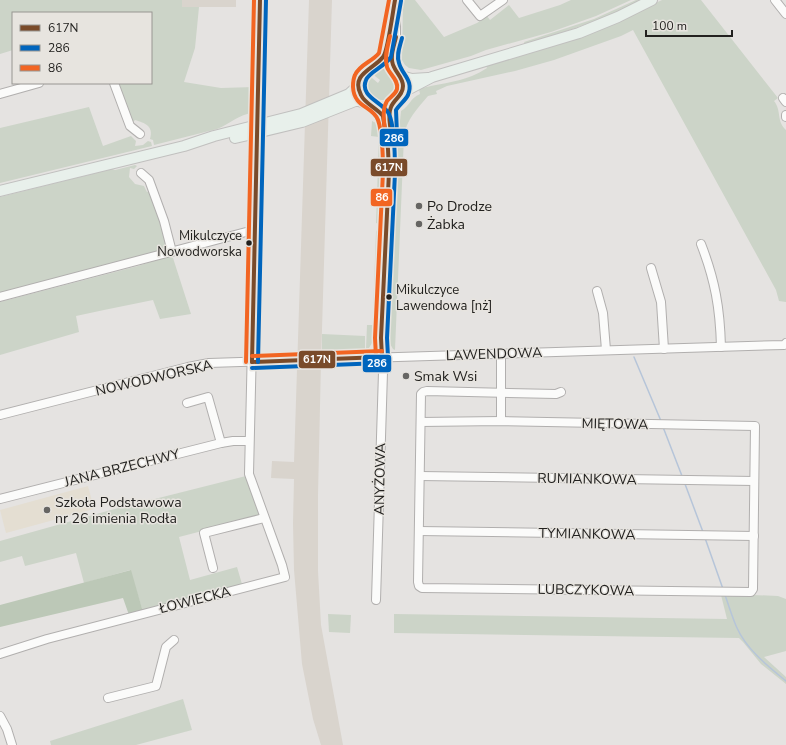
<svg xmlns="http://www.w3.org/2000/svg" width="786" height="745" viewBox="0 0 786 745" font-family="'Nunito Sans',sans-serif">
<rect width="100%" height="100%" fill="#e5e3e1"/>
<g fill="#d9d4cd">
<rect x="182" y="0" width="54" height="7"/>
<polygon points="309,0 332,0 321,362 318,495 318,571 321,625 343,745 321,745 313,719 302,664 294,570 293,523 294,479 271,478 272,461 294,462"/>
</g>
<polygon fill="#e4ded2" points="88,486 94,509 6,533 0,510"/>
<g fill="#ccd4c8">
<path d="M 0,0 L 182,0 L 182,7 L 199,7 L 195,48 L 184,82 L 221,88 L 254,87 L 253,113 C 239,114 230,124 217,129 L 154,145 L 153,140 L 150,139 C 154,126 145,123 135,120 L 132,123 L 117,83 L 151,83 L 151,13 L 13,13 L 13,50 L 0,54 Z"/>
<polygon points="403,0 415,0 444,37 477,23 487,16 490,20 509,5 519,18 560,5 571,0 631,0 596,16 551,32 486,50 471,56 421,70 409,68 405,65 402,60"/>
<path d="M 636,0 L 642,0 C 604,19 565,32 525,45 L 524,42 L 594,19 Z"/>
<path d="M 662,0 L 701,0 L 778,98 L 774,101 C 782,111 776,121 786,130 L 786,302 L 779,301 L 776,290 L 633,30 L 621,36 L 554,60 L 515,71 L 447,86 L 436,91 L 437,94 L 428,96 C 418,108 406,120 404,136 L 395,350 L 393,349 L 389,342 L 395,171 L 401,111 C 410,106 410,98 420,94 L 419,89 C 436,84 455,83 472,76 C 477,74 482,71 487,68 L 486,66 L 588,35 Z"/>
<path d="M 380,69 L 388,71 L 400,81 C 400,113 355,100 368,77 L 372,78 L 378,83 L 380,80 L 375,76 L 373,72 Z"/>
<polygon points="89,107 103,146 131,136 136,141 135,146 143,145 148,141 151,142 152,146 0,183 0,128"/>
<polygon points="372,121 382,126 379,224 376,223 379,137 371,136"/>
<polygon points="393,144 395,144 389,282 386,282"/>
<polygon points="135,165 137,166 134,169 130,168 129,177 135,184 144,186 147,192 150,191 169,245 166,251 0,294 0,197 112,169 115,170"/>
<polygon points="377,230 379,230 376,336 369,348 366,349 367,325 374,325 375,318 373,316 376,232"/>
<polygon points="169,256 173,258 191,314 160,319 153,300 104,310 76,316 79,332 0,355 0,302 138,266"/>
<polygon points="322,334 365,336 365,349 331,351 324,356 322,356"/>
<polygon points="246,476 260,516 179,537 190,580 237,567 242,584 143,612 130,570 84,583 76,553 25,566 22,556 0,562 0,541 111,510"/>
<polygon points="728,594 778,596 786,599 786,651 764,657 786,677 786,684 761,664 743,642 739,638 394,633 394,614 727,619 721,595"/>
<polygon points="328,614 351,615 350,633 329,632"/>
<polygon points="183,699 192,730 136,745 51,745 50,741"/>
</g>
<polygon fill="#bcc8b7" points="131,570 143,612 129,615 123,598 0,627 0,605"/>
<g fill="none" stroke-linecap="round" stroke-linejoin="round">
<g stroke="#b6c5d9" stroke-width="1.5">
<polyline points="634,357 661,421"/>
<polyline points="663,427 682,476"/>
<polyline points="685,484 703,532"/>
<polyline points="705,538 723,589"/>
<path d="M 725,595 C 729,606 732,617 737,628 C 747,650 768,666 786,681"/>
</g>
<defs>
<g id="minor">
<polyline points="467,0 480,16 503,0"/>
<polyline points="775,0 786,14"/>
<polyline points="375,65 383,59 386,51 395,0"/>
<polyline points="394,68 393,60 396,38 396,15"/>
<polyline points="114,83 130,126 140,134"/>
<polyline points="0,94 39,83"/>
<polyline points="783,98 786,102"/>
<polyline points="376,107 383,115 386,137"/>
<polyline points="786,115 786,117"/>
<polyline points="141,173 149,180 164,221 172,252"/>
<path d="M 701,244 C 715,280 720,308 721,347"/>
<polyline points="651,268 661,302 664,349"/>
<polyline points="597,291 603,313 606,350"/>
<polyline points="0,297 246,232 254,232"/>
<polyline points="187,403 208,397 221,443"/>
<polyline points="0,415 188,367 209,363 748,346 784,345 786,343"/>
<polyline points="501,421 501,354"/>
<polyline points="421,422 501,421 755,426 753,589 751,592 422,588 419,586 418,582 421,394 423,392 427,391 556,394 561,392"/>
<polyline points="420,476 754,481"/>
<polyline points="0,499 221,443 233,441 249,441"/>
<polyline points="419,531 754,536"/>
<polyline points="213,568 204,533 264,518"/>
<polyline points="376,600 383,372 381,338 388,150 391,137 389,118 392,105"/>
<polyline points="0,654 47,639 285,577 282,565 249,474 260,0"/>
<polyline points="108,698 156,686 166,647 174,640"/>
<polyline points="0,716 7,729 12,745"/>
</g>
<g id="major">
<circle cx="381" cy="86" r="22"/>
<polyline points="401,76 412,79 428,78"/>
<polyline points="401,95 409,89 432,77 579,33 618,17 652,0"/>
<polyline points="235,138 302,122 355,101 359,101 368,104"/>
<polyline points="0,191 184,146 214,136 301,114 349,94 359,85"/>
</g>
</defs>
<use href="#minor" stroke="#b1afae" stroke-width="10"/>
<use href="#major" stroke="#c1c0bf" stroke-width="12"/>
<use href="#minor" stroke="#fbfbfa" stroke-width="8"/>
<use href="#major" stroke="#e8f0eb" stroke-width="10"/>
<defs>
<g id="bus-1">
<path d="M 391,135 C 391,126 387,116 391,107 C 394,99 403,96 403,86 C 403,78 397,74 394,67 C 389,58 394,46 396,37"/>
<path d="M 382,357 L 381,338 L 389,172 L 388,149 L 383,116 C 377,108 365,104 361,95 C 350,74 374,69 383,57 C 388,51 393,10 395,0"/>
<polyline points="252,362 260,0"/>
<polyline points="252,362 382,357"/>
</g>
<g id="bus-2">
<path d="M 397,135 L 396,110 C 399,105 405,101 408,95 C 414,80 402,75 399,63 C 396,55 400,46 402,38"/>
<path d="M 388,357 L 387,338 L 395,173 C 395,157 395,127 389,114 C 383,102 359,97 366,80 C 369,72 384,67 391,57 L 401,1"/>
<polyline points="258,362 266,0"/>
<polyline points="252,368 382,363"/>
</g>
<g id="bus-3">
<path d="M 385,135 C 385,124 381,111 387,101 C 390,97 396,94 397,89 C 399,80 389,74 387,67 C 384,56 388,45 390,36"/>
<polyline points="252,356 382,351"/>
<path d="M 376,357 L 375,338 L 383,172 C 383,157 383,134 378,120 C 373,106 354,108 353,87 C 353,83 353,79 355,75 C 360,64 372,62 379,53 L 389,0"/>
<polyline points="246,362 254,0"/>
</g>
</defs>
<use href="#bus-1" stroke="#e7e4df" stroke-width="7"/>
<use href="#bus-2" stroke="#e7e4df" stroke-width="7"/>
<use href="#bus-3" stroke="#e7e4df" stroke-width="7"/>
<use href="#bus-1" stroke="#7a4b2a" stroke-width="4"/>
<use href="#bus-2" stroke="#0065bd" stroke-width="4"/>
<use href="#bus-3" stroke="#f26522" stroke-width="4"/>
</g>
<g fill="#666563" stroke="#e7e4df" stroke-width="1.5">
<circle cx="419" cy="206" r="4"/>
<circle cx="419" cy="224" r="4"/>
<circle cx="406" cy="376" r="4"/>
<circle cx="47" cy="510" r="4"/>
</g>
<g fill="#22211f" stroke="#e7e4df" stroke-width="1.5">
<circle cx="249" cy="243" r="3.5"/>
<circle cx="389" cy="297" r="3.5"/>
</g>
<g text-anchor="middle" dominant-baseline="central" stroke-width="3" stroke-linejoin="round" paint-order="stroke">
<g font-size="13" fill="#22211f" stroke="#e7e4df" text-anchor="end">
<text x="242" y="236">Mikulczyce<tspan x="242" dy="16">Nowodworska</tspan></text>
<text x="396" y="290" text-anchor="start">Mikulczyce<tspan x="396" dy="16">Lawendowa [nż]</tspan></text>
</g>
<g font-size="14" fill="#22211f" stroke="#e7e4df" text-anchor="start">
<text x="427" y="206">Po Drodze</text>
<text x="427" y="224">Żabka</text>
<text x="414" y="376">Smak Wsi</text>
<text x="55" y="502">Szkoła Podstawowa<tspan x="55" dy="16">nr 26 imienia Rodła</tspan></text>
</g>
<g font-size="14" fill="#22211f" stroke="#e7e4df">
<text transform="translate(494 354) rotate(-2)">LAWENDOWA</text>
<text transform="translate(154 378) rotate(-13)">NOWODWORSKA</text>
<text transform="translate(615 424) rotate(1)">MIĘTOWA</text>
<text transform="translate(122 468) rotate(-14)">JANA BRZECHWY</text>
<text transform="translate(380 479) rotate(-89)">ANYŻOWA</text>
<text transform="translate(587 479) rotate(1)">RUMIANKOWA</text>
<text transform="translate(587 534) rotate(1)">TYMIANKOWA</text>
<text transform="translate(586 590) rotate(1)">LUBCZYKOWA</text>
<text transform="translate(195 600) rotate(-14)">ŁOWIECKA</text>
</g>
</g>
<g stroke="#e7e4df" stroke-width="1.5">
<rect x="379" y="128" width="30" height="19" rx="4" fill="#0065bd"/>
<rect x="370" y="158" width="38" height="19" rx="4" fill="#7a4b2a"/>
<rect x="370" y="188" width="23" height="19" rx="4" fill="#f26522"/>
<rect x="298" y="350" width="38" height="19" rx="4" fill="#7a4b2a"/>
<rect x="362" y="354" width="30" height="19" rx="4" fill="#0065bd"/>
</g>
<g font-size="11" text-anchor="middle" font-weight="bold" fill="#fff">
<text x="394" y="142">286</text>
<text x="389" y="171">617N</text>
<text x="382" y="201">86</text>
<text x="317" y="363">617N</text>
<text x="377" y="367">286</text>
</g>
<rect x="12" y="12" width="140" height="72" fill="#e7e4df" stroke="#989692"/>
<rect x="20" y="25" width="20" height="6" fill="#7a4b2a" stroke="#989692"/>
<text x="48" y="32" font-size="12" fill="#22211f">617N</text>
<rect x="20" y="45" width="20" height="6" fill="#0065bd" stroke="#989692"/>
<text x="48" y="52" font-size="12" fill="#22211f">286</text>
<rect x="20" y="65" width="20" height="6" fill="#f26522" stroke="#989692"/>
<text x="48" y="72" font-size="12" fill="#22211f">86</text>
<path d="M646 30v6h86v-6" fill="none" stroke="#22211f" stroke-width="2"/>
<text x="652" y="30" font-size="12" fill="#22211f" stroke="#e7e4df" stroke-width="3" paint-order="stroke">100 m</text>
</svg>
